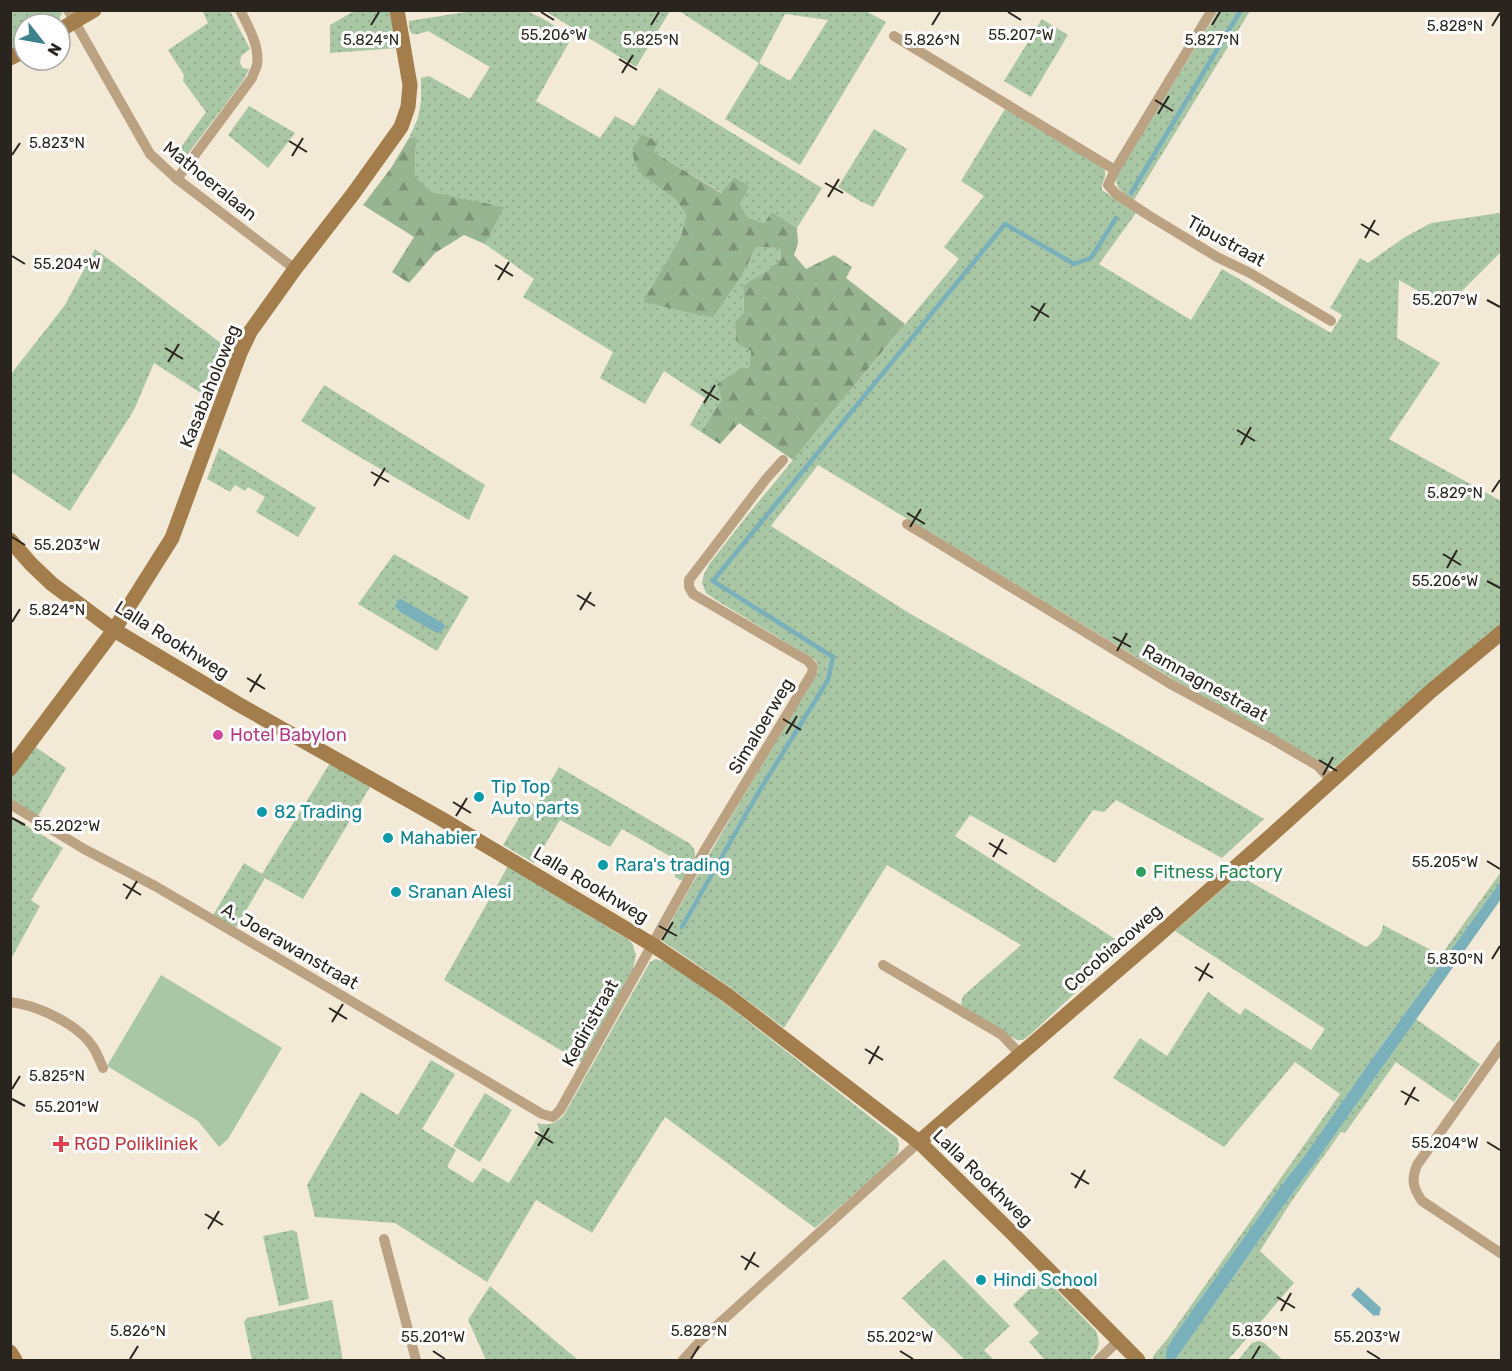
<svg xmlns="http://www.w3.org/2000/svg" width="1512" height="1371" viewBox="0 0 1512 1371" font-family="Rubik,sans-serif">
<defs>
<pattern id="grass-dots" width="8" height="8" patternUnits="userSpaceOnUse" patternTransform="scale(1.5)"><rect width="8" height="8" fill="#aac7a5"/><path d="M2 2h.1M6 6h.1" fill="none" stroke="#92ab8e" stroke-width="1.8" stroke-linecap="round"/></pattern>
<pattern id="forest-firs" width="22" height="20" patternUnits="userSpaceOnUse" patternTransform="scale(1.5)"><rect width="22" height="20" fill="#98b592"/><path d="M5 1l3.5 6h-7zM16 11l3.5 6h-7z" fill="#7c9377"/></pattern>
</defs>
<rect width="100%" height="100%" fill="#f3e9d7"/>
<g fill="url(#grass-dots)" fill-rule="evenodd">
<polygon points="202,10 230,11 250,49 241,56 240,63 243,68 249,69 246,76 237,89 181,163 176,162 173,158 206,112 183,81 184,75 168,50 208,23"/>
<path d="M 525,10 L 542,18 L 572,37 L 536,101 L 600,138 L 615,116 L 634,126 L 659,88 L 822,188 L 797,228 L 772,212 L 764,223 L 748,219 L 740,204 L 750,186 L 734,177 L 722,193 L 654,152 L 659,142 L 642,134 L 643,176 L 676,200 L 686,215 L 681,236 L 644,301 L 713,318 L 742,276 L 756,247 L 780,248 L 781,259 L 768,270 L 743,285 L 744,312 L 735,321 L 736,343 L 751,351 L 749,368 L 722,399 L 701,432 L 690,425 L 705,398 L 664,371 L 645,404 L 600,378 L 613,352 L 523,297 L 534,279 L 485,244 L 503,207 L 432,192 L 415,176 L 416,137 L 409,138 L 418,118 L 421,101 L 421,78 L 429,76 L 470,99 L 490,67 L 428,31 C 415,36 408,37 409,21 L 472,11 Z"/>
<polygon points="11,11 61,11 62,13 57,24 24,24 24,43 11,50"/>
<polygon points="354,11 391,11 397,48 330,53 330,25"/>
<polygon points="545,11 670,11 636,67"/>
<path d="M 679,11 L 866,11 L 886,22 L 800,165 L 725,119 L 759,63 ZM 785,14 L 828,20 L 790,81 L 759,63 Z"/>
<path d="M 1218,11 L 1250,11 L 1134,200 C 1123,193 1113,188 1117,174 Z"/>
<polygon points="1042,19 1068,35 1031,97 1004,81"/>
<polygon points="249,106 295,133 268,168 228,135"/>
<path d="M 1005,109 L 1104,168 C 1108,178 1101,181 1102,190 L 1136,213 L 1099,264 L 1191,320 L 1222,269 L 1331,333 L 1342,315 L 1330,308 L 1360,258 L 1368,263 L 1405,237 L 1431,223 L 1499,213 L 1501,215 L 1501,252 L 1446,307 L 1399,280 L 1397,338 L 1440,363 L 1389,439 L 1501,501 L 1501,624 L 1430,683 L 1336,766 L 1329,769 L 1183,685 L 818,465 L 771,526 L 909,613 L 1115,731 L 1264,819 L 1222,858 L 1116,800 L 1104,812 L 1093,810 L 1055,863 L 970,815 L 955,836 L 1106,933 L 1115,939 L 1118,946 L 1115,956 L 1032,1033 L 1023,1040 L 1017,1040 L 964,1009 L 961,1004 L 963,996 L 1021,945 L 887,865 L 784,1028 L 728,986 L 661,940 C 711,849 764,761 818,672 L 818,665 L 814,659 L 716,600 L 706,593 L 702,583 L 704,574 L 710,563 L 750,512 L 959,259 L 944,247 L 984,196 L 961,181 Z"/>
<polygon points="874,129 907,149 873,207 860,201 838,187"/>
<polygon points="95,249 229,349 212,400 154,363 134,410 70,511 11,472 11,374 65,305"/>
<polygon points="324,385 485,485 469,520 351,452 301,421"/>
<polygon points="219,448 316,508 298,537 256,512 265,497 248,487 245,491 235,485 230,492 207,479"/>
<polygon points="394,554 469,597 437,651 358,604"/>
<polygon points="34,746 66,768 37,818 11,800 11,777"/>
<polygon points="330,763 370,787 303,899 265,878 234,931 212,917 244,863 262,874"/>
<path d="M 559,767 L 689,843 C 702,854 691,868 684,880 L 680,880 L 675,877 L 675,859 L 622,829 L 610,847 L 560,820 L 534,863 L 503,845 L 529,801 L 536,806 Z"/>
<polygon points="11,816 63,848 31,900 40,906 11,959"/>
<polygon points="508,866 626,938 632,943 636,955 631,977 582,1063 444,980"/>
<path d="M 1501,872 L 1501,881 L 1369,1063 L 1306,1154 L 1277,1191 L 1174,1336 L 1168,1346 L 1166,1358 L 1169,1360 L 1165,1360 L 1163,1359 L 1153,1360 L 1153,1356 L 1168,1338 L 1340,1094 L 1295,1062 L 1224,1147 L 1113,1078 L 1140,1038 L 1167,1056 L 1208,992 L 1240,1015 L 1245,1008 L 1311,1050 L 1325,1029 L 1175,931 L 1238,875 L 1366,947 C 1375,941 1382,936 1383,925 L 1431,950 L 1432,953 L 1439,958 Z"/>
<path d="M 656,959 L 665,962 L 679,971 L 722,1001 L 897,1138 L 899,1144 L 898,1152 L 894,1158 L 883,1169 L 815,1228 L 665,1117 L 592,1233 L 536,1200 L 487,1282 L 395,1223 L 315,1217 L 307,1185 L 361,1092 L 398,1115 L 431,1060 L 455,1074 L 422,1129 L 456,1150 L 447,1167 L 473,1183 L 483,1168 L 509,1183 L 540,1133 L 537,1123 C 550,1126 555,1124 564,1115 L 650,962 Z"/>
<polygon points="1416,1019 1480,1064 1454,1102 1396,1062 1345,1133 1341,1132 1291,1202 1260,1251 1294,1283 1228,1360 1175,1360 1284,1205 1310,1170"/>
<polygon points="485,1093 512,1110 480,1162 453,1146"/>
<polygon points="293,1230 297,1233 309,1299 279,1306 263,1236"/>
<polygon points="944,1259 1010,1326 984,1350 994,1360 965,1360 902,1298"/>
<path d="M 1043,1276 L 1096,1331 C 1101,1343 1099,1352 1089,1360 L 1045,1360 L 1029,1342 L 1039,1333 L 1013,1305 Z"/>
<polygon points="490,1286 578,1360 486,1360 468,1320"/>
<polygon points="332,1300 343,1360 252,1360 244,1322 247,1318"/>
<polygon points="1259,1341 1264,1343 1283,1360 1238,1360 1252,1343"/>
</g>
<g fill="url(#forest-firs)">
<polygon points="642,134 659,142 654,152 721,193 734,177 750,186 740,204 748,218 764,223 772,212 797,228 798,243 794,255 806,269 834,255 852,267 846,278 905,324 793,460 739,423 720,444 701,432 722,399 717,384 740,369 749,368 751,351 736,343 735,321 744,312 743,285 768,270 781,259 780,248 756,247 742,276 713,318 643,302 681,236 686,215 676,200 643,176 634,162 633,148"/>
<polygon points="416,137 415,176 432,192 504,207 485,244 464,235 435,253 409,283 392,272 414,237 363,205 391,168 409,138"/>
</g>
<polygon fill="#aac7a5" points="161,975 282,1048 228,1139 219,1147 198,1121 107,1066"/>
<g fill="#79b0ba">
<polygon points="401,599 444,624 445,627 441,632 437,633 400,612 395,606 398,600"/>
<polygon points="1501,881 1501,899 1310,1170 1284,1205 1175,1360 1169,1360 1166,1358 1166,1354 1168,1346 1174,1336 1277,1191 1306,1154 1369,1063"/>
<polygon points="1358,1287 1381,1308 1379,1316 1376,1315 1374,1316 1351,1295"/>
</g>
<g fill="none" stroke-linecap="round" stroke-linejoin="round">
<g stroke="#79b0ba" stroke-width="4.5">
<polyline points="1131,193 1241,10"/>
<polyline points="682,927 758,793 828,680 833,657 713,581 1005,224 1074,264 1091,258 1116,218"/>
</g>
<g stroke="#bba282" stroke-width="10">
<polyline points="68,10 150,154 177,179 295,269"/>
<polyline points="1212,10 1115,170 1108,185 1116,194 1148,215 1217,257 1250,273 1331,321"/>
<polyline points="894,36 1115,170"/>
<path d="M 177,179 L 252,78 C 253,74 256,69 257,65 C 260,46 248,26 240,10"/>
<polyline points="907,524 1169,683 1270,738 1318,766 1331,780"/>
<polyline points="10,804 84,849 155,886 307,975 542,1114 553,1117 560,1110 706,848 812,673 813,667 808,661 693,594 689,587 689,580 766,479 783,460"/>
<polyline points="883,965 1002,1035 1020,1054"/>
<path d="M 10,1002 C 37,1005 78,1024 93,1047 C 97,1053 100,1061 103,1068"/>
<path d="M 1502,1045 L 1417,1165 C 1411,1180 1413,1188 1422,1201 L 1502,1254"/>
<polyline points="384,1239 416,1360"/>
<polyline points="683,1360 701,1340 919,1142"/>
<polyline points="1098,1360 1118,1341"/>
</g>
<g stroke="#a37e4c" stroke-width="15">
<polyline points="60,30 94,10"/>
<polyline points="10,58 24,51"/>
<polyline points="10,540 31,564 52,584 114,630 238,704 440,818 653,945 727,995 919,1142 1011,1232 1138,1360"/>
<polyline points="10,769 114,630 172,538 240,353 250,332 295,269 353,194 401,127 408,107 410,85 397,10"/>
<polyline points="919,1142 1154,939 1274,833 1431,691 1502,632"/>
<polyline points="10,1352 15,1360"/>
</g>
</g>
<path fill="none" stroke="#29251e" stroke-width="2" d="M 541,12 L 554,20M 1008,12 L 1021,20M 371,25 L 379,12M 651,25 L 659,12M 932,25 L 940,12M 1212,25 L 1220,12M 1492,26 L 1500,13M 619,59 L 637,70M 622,73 L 633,55M 1155,100 L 1173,111M 1158,114 L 1169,96M 289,141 L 307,152M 12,155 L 20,143M 292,156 L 303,138M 825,183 L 843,193M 828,197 L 839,179M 1361,224 L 1379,235M 1365,238 L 1375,220M 12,256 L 25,264M 495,265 L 513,276M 498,280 L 509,262M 1487,300 L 1500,307M 1031,306 L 1049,317M 1034,321 L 1045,303M 165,348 L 183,359M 168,362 L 179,344M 701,389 L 719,400M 704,403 L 715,385M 1237,430 L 1255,441M 1241,445 L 1251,427M 371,472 L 389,482M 374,486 L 385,468M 1492,492 L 1500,480M 907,513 L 925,524M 910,527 L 921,509M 12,537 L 25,545M 1443,554 L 1461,565M 1447,568 L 1457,550M 1487,581 L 1500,588M 577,595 L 595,606M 580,610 L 591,592M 12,622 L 20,609M 1113,637 L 1131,647M 1117,651 L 1127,633M 247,678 L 265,689M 250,692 L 261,674M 783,719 L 801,730M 786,734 L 797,716M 1319,760 L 1337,771M 1323,775 L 1333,757M 453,802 L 471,813M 456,816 L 467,798M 12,818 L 25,825M 989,843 L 1007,854M 993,857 L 1003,839M 1487,861 L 1500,869M 123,884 L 141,895M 126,899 L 137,881M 659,926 L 677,936M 662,940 L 673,922M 1492,959 L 1500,946M 1195,967 L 1213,978M 1199,981 L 1209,963M 329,1008 L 347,1019M 332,1022 L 343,1004M 865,1049 L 883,1060M 869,1064 L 879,1046M 12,1089 L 20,1076M 1401,1091 L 1419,1101M 12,1099 L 25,1106M 1405,1105 L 1415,1087M 535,1132 L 553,1143M 1487,1142 L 1500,1150M 538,1146 L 549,1128M 1071,1173 L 1089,1184M 1075,1188 L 1085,1170M 205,1214 L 223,1225M 208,1229 L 219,1211M 741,1256 L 759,1267M 745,1270 L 755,1252M 1277,1297 L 1295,1308M 1281,1311 L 1291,1293M 433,1351 L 445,1359M 900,1351 L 913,1359M 1367,1351 L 1380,1359M 130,1359 L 138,1346M 691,1359 L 699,1346M 1252,1359 L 1260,1346"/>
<circle fill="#d1479c" stroke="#fff" stroke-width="2" cx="218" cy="735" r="6"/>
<g fill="#0f9aa8" stroke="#fff" stroke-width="2">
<circle cx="479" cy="797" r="6"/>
<circle cx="262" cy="812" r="6"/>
<circle cx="388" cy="838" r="6"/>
<circle cx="603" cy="865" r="6"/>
<circle cx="396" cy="892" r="6"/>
<circle cx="981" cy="1280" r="6"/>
</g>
<circle fill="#2e9e5b" stroke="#fff" stroke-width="2" cx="1141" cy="872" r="6"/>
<path fill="#e0444e" stroke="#fff" stroke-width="2" d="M58 1135h6v6h6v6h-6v6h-6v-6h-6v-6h6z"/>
<g text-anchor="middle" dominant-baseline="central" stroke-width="6" stroke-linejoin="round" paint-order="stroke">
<g font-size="18" fill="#29251e" stroke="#fff">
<text transform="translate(210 181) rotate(39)">Mathoeralaan</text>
<text transform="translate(1226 241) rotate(29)">Tipustraat</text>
<text transform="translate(210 386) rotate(-68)">Kasabaholoweg</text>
<text transform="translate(172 640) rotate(32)">Lalla Rookhweg</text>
<text transform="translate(1205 683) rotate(29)">Ramnagnestraat</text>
<text transform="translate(761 726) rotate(-59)">Simaloerweg</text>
<text transform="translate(591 885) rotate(31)">Lalla Rookhweg</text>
<text transform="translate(290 946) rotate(30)">A. Joerawanstraat</text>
<text transform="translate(1113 948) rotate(-41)">Cocobiacoweg</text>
<text transform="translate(590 1023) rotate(-61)">Kediristraat</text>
<text transform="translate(983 1178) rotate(44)">Lalla Rookhweg</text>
</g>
<g font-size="18" fill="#b23c85" stroke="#fff" text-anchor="start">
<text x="230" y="735">Hotel Babylon</text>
</g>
<g font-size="18" fill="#0d838f" stroke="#fff" text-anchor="start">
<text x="491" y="787">Tip Top<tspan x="491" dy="21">Auto parts</tspan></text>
<text x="274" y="812">82 Trading</text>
<text x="400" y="838">Mahabier</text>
<text x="615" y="865">Rara's trading</text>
<text x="408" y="892">Sranan Alesi</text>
<text x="993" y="1280">Hindi School</text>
</g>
<g font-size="18" fill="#27864d" stroke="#fff" text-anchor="start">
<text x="1153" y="872">Fitness Factory</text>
</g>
<g font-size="18" fill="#be3a42" stroke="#fff" text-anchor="start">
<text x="74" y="1144">RGD Polikliniek</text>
</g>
</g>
<g font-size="15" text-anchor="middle" fill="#29251e" stroke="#fff" stroke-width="6" stroke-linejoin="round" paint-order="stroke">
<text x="1455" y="31">5.828°N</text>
<text x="554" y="40">55.206°W</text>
<text x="1021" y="40">55.207°W</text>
<text x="371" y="45">5.824°N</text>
<text x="651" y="45">5.825°N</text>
<text x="932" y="45">5.826°N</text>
<text x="1212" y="45">5.827°N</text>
<text x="57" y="148">5.823°N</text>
<text x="67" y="269">55.204°W</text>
<text x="1445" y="305">55.207°W</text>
<text x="1455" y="498">5.829°N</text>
<text x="67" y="550">55.203°W</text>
<text x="1445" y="586">55.206°W</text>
<text x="57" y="615">5.824°N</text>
<text x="67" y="831">55.202°W</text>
<text x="1445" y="867">55.205°W</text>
<text x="1455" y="964">5.830°N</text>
<text x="57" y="1081">5.825°N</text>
<text x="67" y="1112">55.201°W</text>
<text x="1445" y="1148">55.204°W</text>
<text x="138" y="1336">5.826°N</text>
<text x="699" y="1336">5.828°N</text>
<text x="1260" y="1336">5.830°N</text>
<text x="433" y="1342">55.201°W</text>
<text x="900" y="1342">55.202°W</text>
<text x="1367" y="1342">55.203°W</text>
</g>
<rect width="1512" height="1371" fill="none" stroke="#29251e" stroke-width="24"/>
<g transform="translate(42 42) rotate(121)"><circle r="28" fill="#ffffff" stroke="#a9a8a5" stroke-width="1.5"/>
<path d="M0-4.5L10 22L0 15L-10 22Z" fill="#3c818e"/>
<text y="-9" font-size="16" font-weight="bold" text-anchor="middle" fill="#29251e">N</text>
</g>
</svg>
